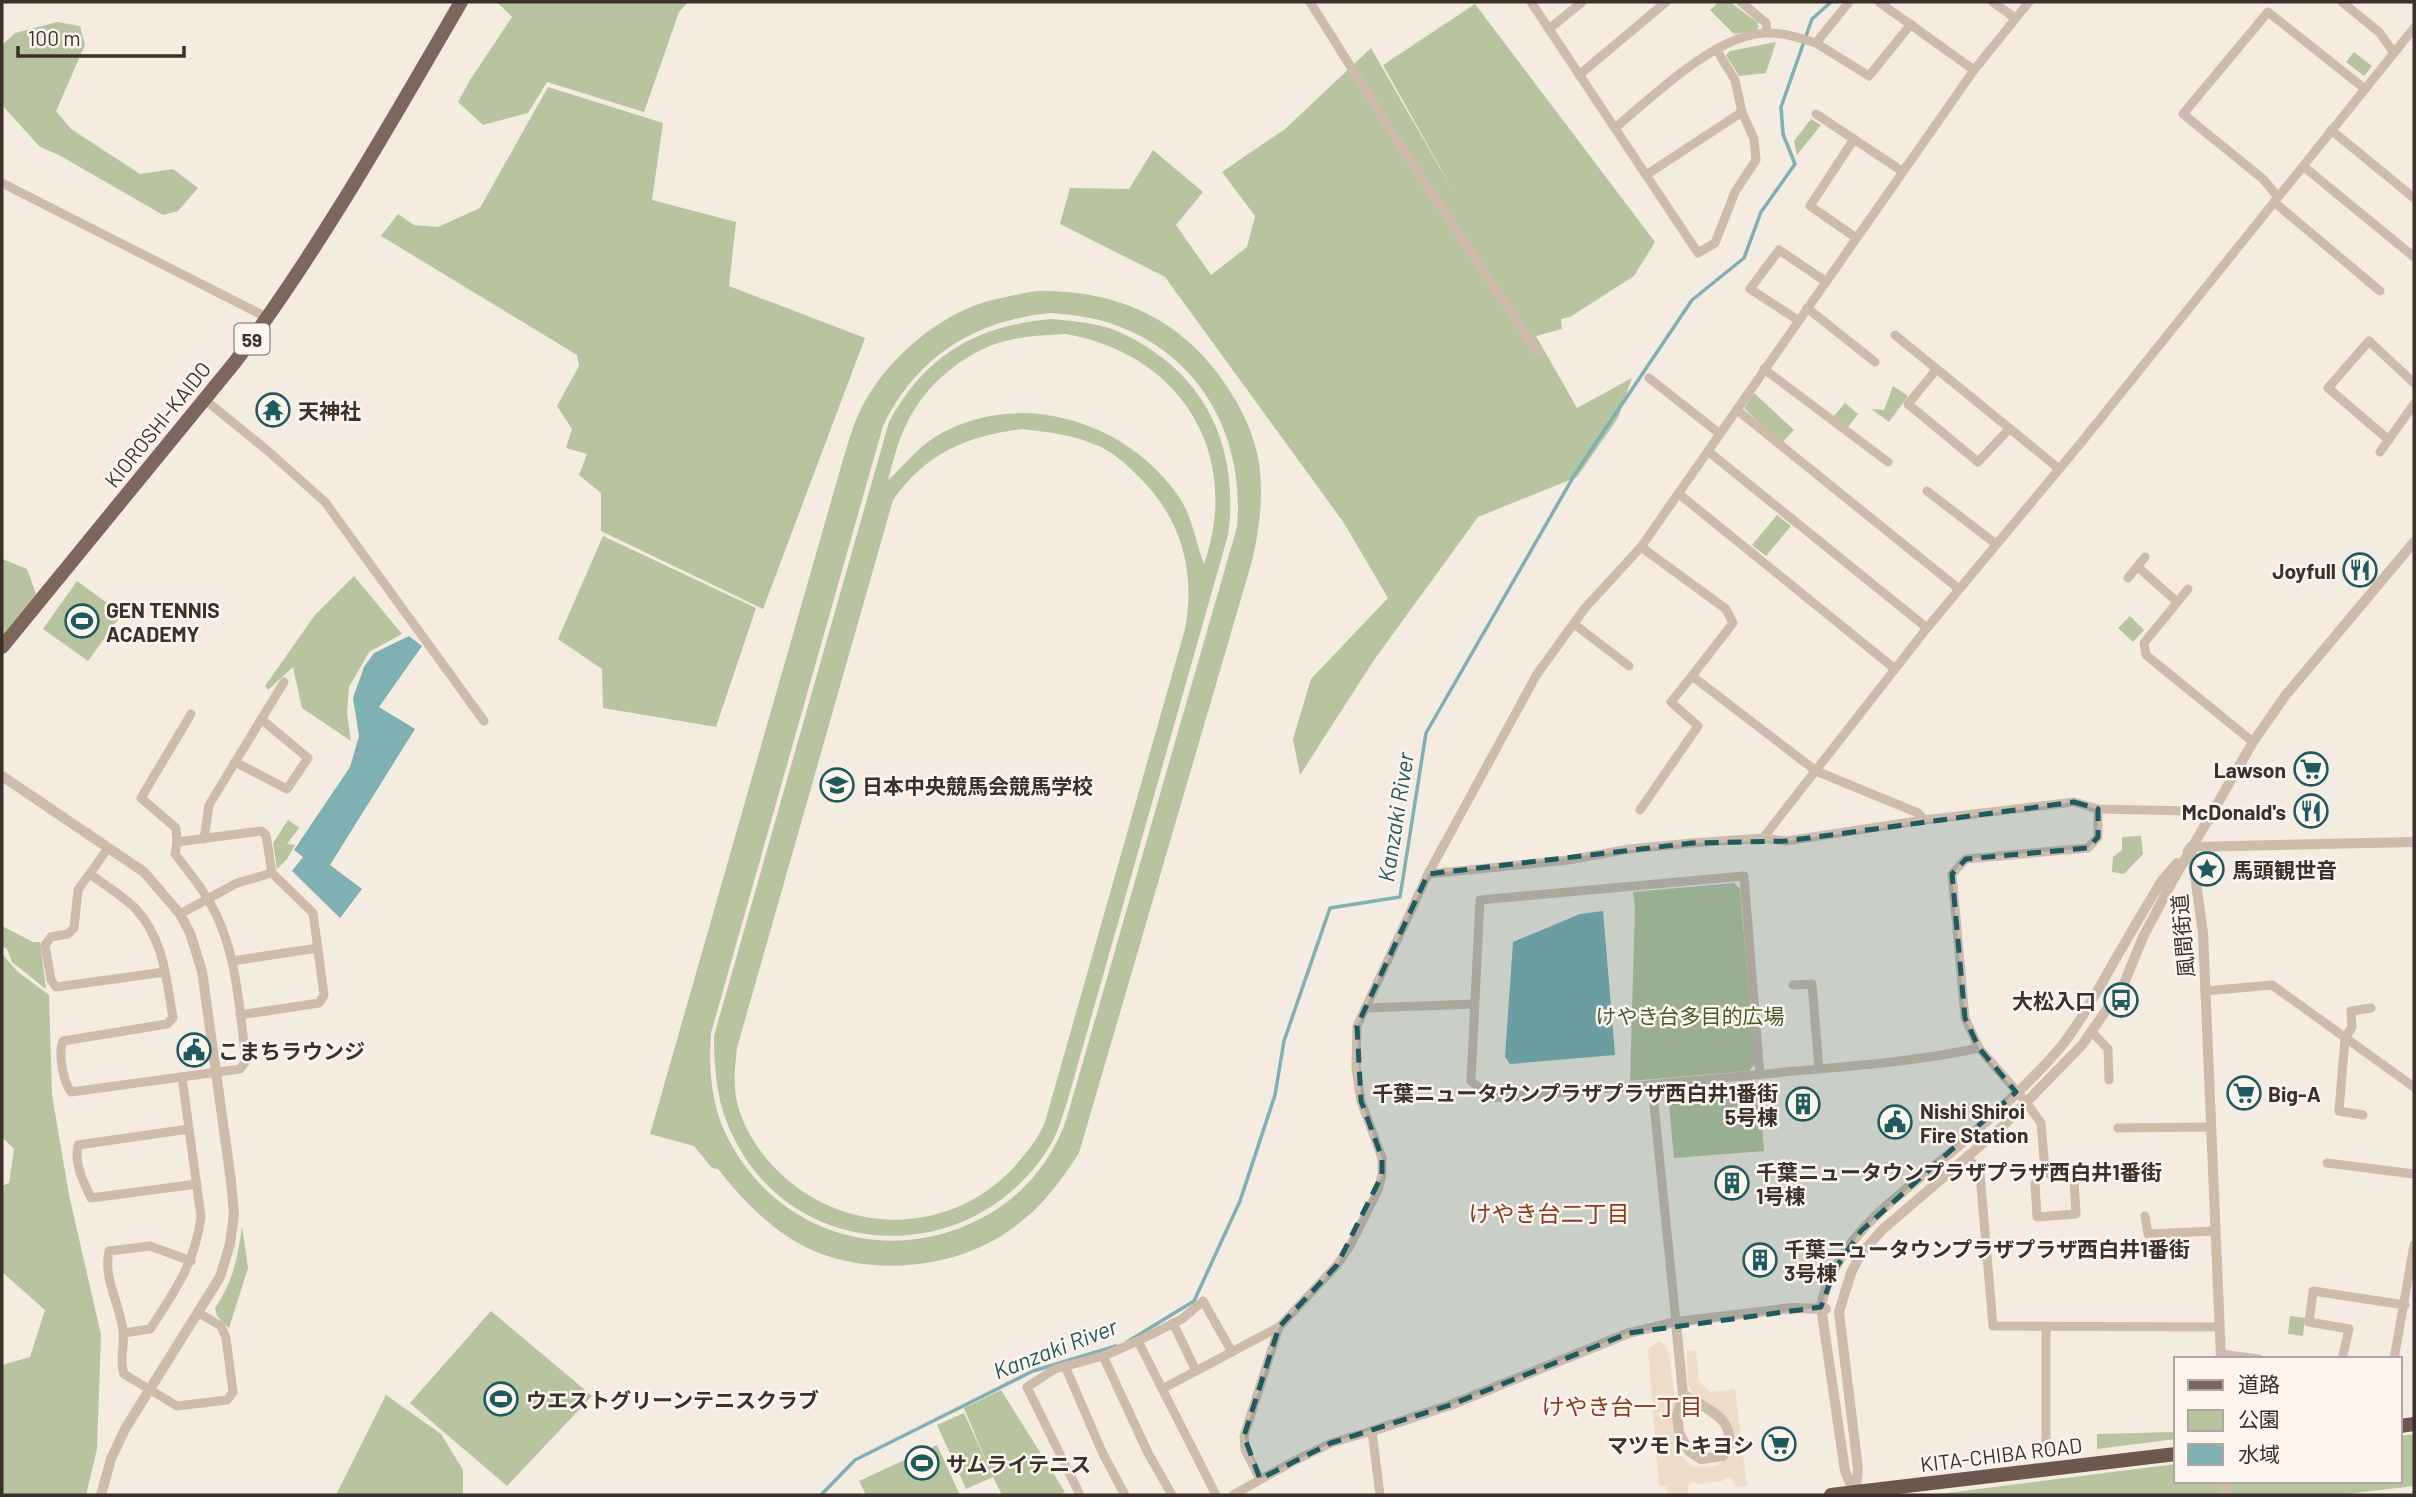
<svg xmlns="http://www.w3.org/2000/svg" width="2416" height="1497" viewBox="0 0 2416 1497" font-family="Barlow,'Noto Sans JP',sans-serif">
<rect width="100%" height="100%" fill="#f4ebe1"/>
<g fill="#b8c4a0" fill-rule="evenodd">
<polygon points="497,2 688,2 679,12 644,112 547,82 528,113 483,125 458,102 470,80 512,17"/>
<polygon points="1719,2 1730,2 1757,22 1759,27 1755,31 1734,34 1710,10"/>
<polygon points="1475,4 1655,242 1634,276 1570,317 1561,319 1562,329 1536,336 1577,408 1632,378 1618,418 1577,477 1478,517 1374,660 1300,775 1293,739 1311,679 1388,598 1344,523 1165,277 1060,224 1070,188 1129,189 1153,150 1203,192 1176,225 1211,275 1247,247 1255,216 1222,172 1285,129 1371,48 1456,196 1383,65"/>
<polygon points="57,22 80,26 85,45 56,111 71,129 140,174 173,169 198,188 178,211 163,215 59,155 40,147 2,105 2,45 15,33"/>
<polygon points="1776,42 1766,73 1739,76 1726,55 1730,51"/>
<polygon points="2354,52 2372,66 2364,76 2346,62"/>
<polygon points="548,87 663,123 652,200 736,222 729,286 865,338 763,609 601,531 601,493 579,475 587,454 566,448 572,429 557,406 579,366 577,355 381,236 398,214 414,225 438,227 480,208"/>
<polygon points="1811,119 1821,125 1797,155 1794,141"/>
<path d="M 1037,291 C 1124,289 1193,325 1236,401 C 1248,422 1258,447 1260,471 C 1263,502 1259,531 1252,561 L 1079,1153 C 1061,1181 1041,1208 1013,1228 C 959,1268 876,1277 814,1251 C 775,1234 744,1202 718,1169 L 712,1168 L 694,1146 L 650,1134 L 842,463 C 848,443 854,421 864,403 C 888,359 936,317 985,302 C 1002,297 1020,294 1037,291 ZM 1050,313 C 1073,315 1096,317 1118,326 C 1203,358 1245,439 1237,527 L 1067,1117 C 1055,1155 1028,1190 994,1211 C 903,1268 786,1241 732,1146 C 712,1112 708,1072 711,1033 L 883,426 C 917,356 974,321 1050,313 Z"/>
<path d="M 1052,319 C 1070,321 1088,322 1105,327 C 1123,332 1138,341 1153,351 C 1216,393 1238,463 1228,535 L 1068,1099 C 1063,1114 1059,1130 1051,1144 C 974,1274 781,1266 726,1120 C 716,1093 714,1065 714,1036 L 889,422 C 925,355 977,325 1052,319 ZM 1065,334 C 1179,353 1243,452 1204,564 C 1195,541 1193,516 1177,494 C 1124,420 1016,387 935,437 C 916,449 904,466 888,480 C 893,462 898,440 907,423 C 925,385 964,352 1005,341 C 1024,336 1045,335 1065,334 ZM 1022,429 C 1049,432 1075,435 1101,447 C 1115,454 1127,465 1139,477 C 1181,518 1196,571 1185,629 L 1045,1122 C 1038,1139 1027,1152 1015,1166 C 950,1238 839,1237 773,1166 C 757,1149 742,1125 737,1102 C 733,1084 735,1066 737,1048 L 893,500 C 926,453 967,436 1022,429 Z"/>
<polygon points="1893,386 1908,396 1889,422 1871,409 1884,410"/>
<polygon points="1754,393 1794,430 1781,444 1744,408"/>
<polygon points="1845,403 1858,414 1848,427 1834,416"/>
<polygon points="1777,515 1791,526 1766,556 1752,545"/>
<polygon points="603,536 756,608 716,727 603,708 602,669 558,639"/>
<polygon points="2,559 27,569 36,594 2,636"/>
<polygon points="354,576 402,634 369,652 349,687 347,713 351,741 302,708 293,667 268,690 265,686 315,615"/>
<polygon points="77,581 122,614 88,661 43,629"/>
<polygon points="2130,616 2144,630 2133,642 2118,628"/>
<polygon points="288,820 299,828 287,844 295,845 287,859 277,869 273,843"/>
<polygon points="2141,836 2143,854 2124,874 2112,872 2113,857 2122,850 2122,837"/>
<polygon points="1734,883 1740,889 1755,1064 1749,1071 1630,1081 1635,907 1633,892"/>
<polygon points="2,926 33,942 40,942 46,989 12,962 7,949 2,946"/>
<polygon points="2,954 18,972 49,995 52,1095 69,1195 101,1335 97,1449 86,1495 2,1495 2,1365 30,1357 45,1310 2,1272 2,1186 9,1183 14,1149 2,1137"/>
<polygon points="1759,1087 1764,1151 1674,1158 1669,1104 1674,1093"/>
<path d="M 242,1226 L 248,1268 L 229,1328 L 217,1316 L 215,1308 C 233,1282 238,1257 242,1226 Z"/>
<polygon points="491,1311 592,1396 507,1486 410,1403"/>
<polygon points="2290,1316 2305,1318 2303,1336 2288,1334"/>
<polygon points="1001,1390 1065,1492 1060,1495 1002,1495 993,1477 966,1489 937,1425 964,1413 988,1466 964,1408"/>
<polygon points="386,1395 441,1434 463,1470 463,1495 336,1495"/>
<polygon points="2176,1432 2176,1439 2097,1449 2097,1434"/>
<polygon points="2414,1434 2414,1486 2337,1495 1931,1495 2176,1464 2176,1481 2400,1481 2400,1436"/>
<polygon points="937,1445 960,1495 866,1495 859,1481"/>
</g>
<polygon fill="#ecdcc8" points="1659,1341 1665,1345 1669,1355 1676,1408 1673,1426 1675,1445 1681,1456 1693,1467 1717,1466 1730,1455 1734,1441 1730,1421 1695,1397 1688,1384 1687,1350 1696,1351 1699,1382 1710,1392 1735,1389 1747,1486 1736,1487 1730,1476 1722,1481 1698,1484 1692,1481 1688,1486 1688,1494 1668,1495 1666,1486 1659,1486 1648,1349"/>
<g fill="#7fb0b2">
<polygon points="409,636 422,646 379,707 415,729 330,865 362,889 340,918 292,871 303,857 294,850 350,767 359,736 353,698 364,667 374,653"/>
<polygon points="1603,911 1615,1055 1510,1064 1505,1057 1513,942 1580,914"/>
</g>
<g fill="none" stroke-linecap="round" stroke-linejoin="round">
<g stroke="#7fb0b2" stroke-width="3.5">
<polyline points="1127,1342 1194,1301 1240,1201 1275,1095 1284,1041 1330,908 1400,897 1426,733 1575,474 1692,300 1744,258 1761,212 1795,164 1783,134 1781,107 1812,19 1831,2"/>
<polyline points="821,1495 855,1460 1033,1371 1116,1346"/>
</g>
<g stroke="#cdbbac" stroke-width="9">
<polyline points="1310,2 1405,153 1538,353"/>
<polyline points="1531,2 1698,253 1715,243 1735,192 1756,160 1754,139 1742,112 1735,80 1716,49"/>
<polyline points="1741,2 1766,23 1767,32"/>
<polyline points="1879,2 1974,70"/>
<polyline points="1993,2 2015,18"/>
<polyline points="2342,2 2379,32 2394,53"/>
<polyline points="1549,29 1582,2"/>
<polyline points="1816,43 1869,76 1911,24"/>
<polyline points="1579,75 1666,2"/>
<polyline points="1816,114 1902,171"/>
<path d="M 1615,128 C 1652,97 1718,32 1768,33 C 1785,33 1800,38 1816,43 L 1849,2"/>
<polyline points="2331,130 2414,198"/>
<polyline points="1854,139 1810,206 1855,237"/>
<polyline points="2303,166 2414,257"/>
<polyline points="1646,175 1742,112"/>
<polyline points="2,183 268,318"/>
<polyline points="2278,197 2263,179 2183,114 2268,12 2365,89"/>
<polyline points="2274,202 2380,291"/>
<polyline points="1807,308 1875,362"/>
<polyline points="1798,320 1750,289 1779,250 1825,281"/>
<polyline points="1895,335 2058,468"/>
<polyline points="1764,369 1888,462"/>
<polyline points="1936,370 1908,404 1978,462 2009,429"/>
<polyline points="1649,378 1720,434"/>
<polyline points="204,399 268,451 325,502 484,721"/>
<polyline points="1737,410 1959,589"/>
<polyline points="2389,440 2328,388 2369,341 2414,383"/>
<polyline points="1709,452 1927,628"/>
<polyline points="2380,452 2414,404"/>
<polyline points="1927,491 1996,544"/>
<polyline points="1679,494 1895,669"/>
<polyline points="1641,547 1726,609 1733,623 1692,676 1816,771 1918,813 1924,820"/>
<polyline points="2138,567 2177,602"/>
<polyline points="2128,578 2145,557"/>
<polyline points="2188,589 2144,643 2146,655 2253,742"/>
<polyline points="1574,624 1629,666"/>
<polyline points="235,762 287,789 308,758 261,719"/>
<polyline points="1640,810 1698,726 1671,702 1692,676"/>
<polyline points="1763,838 1927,628 2080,444 2414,28"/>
<polyline points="204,839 209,805 284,682"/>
<polyline points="177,842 176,828 141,798 191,714"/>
<polyline points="108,848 78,890 74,928 68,934 51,937 45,945 51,980 56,987 165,972"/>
<path d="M 90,874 C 105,885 121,895 134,907 C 164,938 166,978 173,1018 L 167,1024 L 63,1041 C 58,1053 63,1082 71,1092 L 240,1069 L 246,1061 C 239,1007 237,945 207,898 C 198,883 186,868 175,854 L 177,842 L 261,831 L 266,835 L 272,873 L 313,913 L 324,995 L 319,1003 L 240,1015"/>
<polyline points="1428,874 1568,860 1629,849 1692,843 1763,838 1786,841 1924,820 2074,802 2098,809 2190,811 2210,820"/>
<polyline points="180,914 237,883 272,873"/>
<polyline points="232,961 318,948"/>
<polyline points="1793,985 1812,984 1819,1069"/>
<polyline points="2205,991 2272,985 2414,1087"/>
<polyline points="1365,1008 1474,1004"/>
<polyline points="2092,1032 2108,1049 2109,1080"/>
<path d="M 1760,1075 L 1744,876 L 1480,900 L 1471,1081 L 1492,1098 C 1589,1090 1686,1082 1784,1072 C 1849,1066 1914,1062 1979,1048"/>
<polyline points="1652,1084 1676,1322"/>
<polyline points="2363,1115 2339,1111 2345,1038 2352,1027 2351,1011 2371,1008"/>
<polyline points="2118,1128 2211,1127"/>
<path d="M 189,1129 L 78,1145 C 74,1164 83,1181 91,1198 L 197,1184"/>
<polyline points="1967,1156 1980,1174 1993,1326 2219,1327"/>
<polyline points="2327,1163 2414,1174"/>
<polyline points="2045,1170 2035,1183 2037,1217 2076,1214 2074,1180 2067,1175 2052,1176 2045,1170 2041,1123 2026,1102 1979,1048 1965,1018 1952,874 1966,859 2088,848 2098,837 2098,809"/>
<polyline points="2145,1216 2148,1234 2215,1231"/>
<path d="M 191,1261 L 150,1246 L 109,1251 C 103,1280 120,1303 123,1331 C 125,1346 119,1360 124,1374 L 177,1406 L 227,1400 L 233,1392 L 226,1338 L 221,1326 L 199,1313"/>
<polyline points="1173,1323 1196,1371"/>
<polyline points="2046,1326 2046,1448"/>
<path d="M 124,1333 L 150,1329 C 175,1291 195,1263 201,1217 L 182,1077"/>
<polyline points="1138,1341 1216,1495"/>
<polyline points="2221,1354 2259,1359"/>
<polyline points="1103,1356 1148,1453 1172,1495"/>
<polyline points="2342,1359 2349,1329 2309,1322 2313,1291 2405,1305"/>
<polyline points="2394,1359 2414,1245"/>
<polyline points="1065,1366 1103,1454 1125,1495"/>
<polyline points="1162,1389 1279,1327"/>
<polyline points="1260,1479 1245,1450 1244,1436 1279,1327 1337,1265 1350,1246 1378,1190 1382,1175 1382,1158 1361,1101 1356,1068 1357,1026 1428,874 1537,674 1585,608 1641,547 1974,70 2029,2"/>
<polyline points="1080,1495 1027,1387 1055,1369 1103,1356 1138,1341 1182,1319 1203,1301 1232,1352"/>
<polyline points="1233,1495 1292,1462 1331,1443 1372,1431 1380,1495"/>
</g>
<g stroke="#cdbbac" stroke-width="10">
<polyline points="2,776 144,872 180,914 190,933 202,971 231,1181 234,1214 230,1244 220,1277 125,1429 111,1459 101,1495"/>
<polyline points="2191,847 2203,933 2221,1359"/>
<polyline points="2188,851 2191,847 2414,842"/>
<path d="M 1676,1322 L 1683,1394 L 1677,1415 L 1679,1433 L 1689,1451 L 1701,1459 L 1723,1456 C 1743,1422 1709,1410 1683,1394"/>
<polyline points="1372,1431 1453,1404 1629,1333 1676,1322 1792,1308 1826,1309"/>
<polyline points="2225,1481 2226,1495"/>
<path d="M 1853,1491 L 1845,1471 L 1821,1307 C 1834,1236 1904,1193 1955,1149 C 1991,1118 2028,1085 2059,1049 C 2077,1028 2088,1006 2102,983 C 2121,949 2141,915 2161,882 L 2177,863"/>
<polyline points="1855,1495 1858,1469 1839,1312 1851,1273 1860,1255 1882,1230 2003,1126 2082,1045 2123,986 2143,937 2172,882 2253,742 2285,696 2414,542"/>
</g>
<path stroke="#7d675c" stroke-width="14" d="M 2,647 L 235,362 C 320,248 390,124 461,2"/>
<g stroke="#6c584f" stroke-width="14">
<polyline points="2400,1426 2414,1424"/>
<polyline points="1831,1495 2176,1454"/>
</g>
</g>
<path fill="#1f5a5e" fill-opacity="0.2" stroke="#1f5a5e" stroke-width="5" stroke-dasharray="14 9" stroke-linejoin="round" d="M 2074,802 L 2098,809 L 2098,837 L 2088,848 L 1966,859 L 1952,874 L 1965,1018 L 1979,1048 L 2016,1092 L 1861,1231 L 1835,1269 L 1821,1307 L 1629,1333 L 1453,1404 L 1331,1443 L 1260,1479 L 1244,1436 L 1279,1327 L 1337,1265 L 1382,1175 L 1382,1158 L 1361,1101 L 1357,1026 L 1428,874 L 1692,843 L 1786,841 Z"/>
<defs>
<symbol id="temple-ring" viewBox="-11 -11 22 22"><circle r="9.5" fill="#fbf5ee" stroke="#1f5a5e" stroke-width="1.5"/><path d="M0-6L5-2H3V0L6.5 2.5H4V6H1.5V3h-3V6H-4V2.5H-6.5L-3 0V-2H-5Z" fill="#1f5a5e"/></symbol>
<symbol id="restaurant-ring" viewBox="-11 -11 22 22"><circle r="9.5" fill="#fbf5ee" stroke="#1f5a5e" stroke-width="1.5"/><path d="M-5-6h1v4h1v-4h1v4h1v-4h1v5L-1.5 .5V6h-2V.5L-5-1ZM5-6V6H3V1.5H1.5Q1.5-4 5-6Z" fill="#1f5a5e"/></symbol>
<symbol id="stadium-ring" viewBox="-11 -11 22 22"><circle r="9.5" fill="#fbf5ee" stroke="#1f5a5e" stroke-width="1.5"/><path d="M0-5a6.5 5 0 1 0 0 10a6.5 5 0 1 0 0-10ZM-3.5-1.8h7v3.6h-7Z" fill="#1f5a5e"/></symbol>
<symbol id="supermarket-ring" viewBox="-11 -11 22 22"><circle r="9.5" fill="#fbf5ee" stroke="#1f5a5e" stroke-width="1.5"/><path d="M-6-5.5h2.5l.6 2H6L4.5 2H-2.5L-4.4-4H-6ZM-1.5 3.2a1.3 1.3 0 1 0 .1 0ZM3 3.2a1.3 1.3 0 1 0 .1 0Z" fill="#1f5a5e"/></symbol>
<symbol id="university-ring" viewBox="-11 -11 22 22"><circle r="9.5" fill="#fbf5ee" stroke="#1f5a5e" stroke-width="1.5"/><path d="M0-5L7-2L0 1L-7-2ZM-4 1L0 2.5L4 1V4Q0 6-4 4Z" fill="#1f5a5e"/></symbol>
<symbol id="sight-ring" viewBox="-11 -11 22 22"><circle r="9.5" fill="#fbf5ee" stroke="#1f5a5e" stroke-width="1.5"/><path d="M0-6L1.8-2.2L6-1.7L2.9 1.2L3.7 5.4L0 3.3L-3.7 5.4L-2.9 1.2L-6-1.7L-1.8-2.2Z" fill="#1f5a5e"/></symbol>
<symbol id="bus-ring" viewBox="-11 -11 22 22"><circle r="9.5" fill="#fbf5ee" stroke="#1f5a5e" stroke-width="1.5"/><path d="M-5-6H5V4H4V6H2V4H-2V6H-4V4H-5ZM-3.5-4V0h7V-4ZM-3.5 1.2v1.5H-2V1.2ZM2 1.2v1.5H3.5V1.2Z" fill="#1f5a5e"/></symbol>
<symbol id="civic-ring" viewBox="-11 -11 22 22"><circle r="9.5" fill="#fbf5ee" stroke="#1f5a5e" stroke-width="1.5"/><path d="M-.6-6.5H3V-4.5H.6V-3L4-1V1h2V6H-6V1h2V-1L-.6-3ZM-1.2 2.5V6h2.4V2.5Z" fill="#1f5a5e"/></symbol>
<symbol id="building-ring" viewBox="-11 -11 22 22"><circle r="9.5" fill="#fbf5ee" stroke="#1f5a5e" stroke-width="1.5"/><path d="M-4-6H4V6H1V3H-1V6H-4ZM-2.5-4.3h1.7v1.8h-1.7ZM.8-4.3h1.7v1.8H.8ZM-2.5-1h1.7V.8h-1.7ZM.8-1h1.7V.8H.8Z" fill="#1f5a5e"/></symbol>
</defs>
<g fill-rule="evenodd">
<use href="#temple-ring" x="254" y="391" width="38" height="38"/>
<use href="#restaurant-ring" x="2341" y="551" width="38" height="38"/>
<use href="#stadium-ring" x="63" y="602" width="38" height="38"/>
<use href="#supermarket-ring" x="2292" y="750" width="38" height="38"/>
<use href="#university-ring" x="818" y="766" width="38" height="38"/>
<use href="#restaurant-ring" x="2292" y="792" width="38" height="38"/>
<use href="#sight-ring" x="2188" y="850" width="38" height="38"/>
<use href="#bus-ring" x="2102" y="981" width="38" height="38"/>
<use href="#civic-ring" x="175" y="1031" width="38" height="38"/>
<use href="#supermarket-ring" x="2225" y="1074" width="38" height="38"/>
<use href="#building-ring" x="1784" y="1085" width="38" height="38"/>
<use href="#civic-ring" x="1876" y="1103" width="38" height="38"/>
<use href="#building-ring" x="1713" y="1164" width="38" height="38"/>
<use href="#building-ring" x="1741" y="1241" width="38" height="38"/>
<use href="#stadium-ring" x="482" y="1380" width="38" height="38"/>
<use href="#supermarket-ring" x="1760" y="1425" width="38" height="38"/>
<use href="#stadium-ring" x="903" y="1444" width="38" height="38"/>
</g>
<g text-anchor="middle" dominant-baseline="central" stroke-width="5" stroke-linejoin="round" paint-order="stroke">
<rect fill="#fbf5ee" stroke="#756b66" stroke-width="2" x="234.5" y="323.5" width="35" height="31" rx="5"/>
<g font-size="19" font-weight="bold" fill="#3b302b">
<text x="252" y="339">59</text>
</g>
<g font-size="21" font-weight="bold" fill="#3b302b" stroke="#fbf5ee" text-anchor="start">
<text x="298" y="410">天神社</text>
<text x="2336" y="570" text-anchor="end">Joyfull</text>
<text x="106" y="609">GEN TENNIS<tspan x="106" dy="24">ACADEMY</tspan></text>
<text x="2286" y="769" text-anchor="end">Lawson</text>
<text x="862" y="785">日本中央競馬会競馬学校</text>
<text x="2286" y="811" text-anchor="end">McDonald's</text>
<text x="2232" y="869">馬頭観世音</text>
<text x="2096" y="1000" text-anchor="end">大松入口</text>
<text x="218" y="1050">こまちラウンジ</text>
<text x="1778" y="1092" text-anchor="end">千葉ニュータウンプラザプラザ西白井1番街<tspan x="1778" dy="24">5号棟</tspan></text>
<text x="2268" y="1093">Big-A</text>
<text x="1920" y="1110">Nishi Shiroi<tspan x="1920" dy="24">Fire Station</tspan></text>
<text x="1756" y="1171">千葉ニュータウンプラザプラザ西白井1番街<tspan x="1756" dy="24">1号棟</tspan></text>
<text x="1784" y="1248">千葉ニュータウンプラザプラザ西白井1番街<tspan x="1784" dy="24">3号棟</tspan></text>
<text x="526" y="1399">ウエストグリーンテニスクラブ</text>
<text x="1754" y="1444" text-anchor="end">マツモトキヨシ</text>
<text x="946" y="1463">サムライテニス</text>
</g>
<g font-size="21" fill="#3b302b" stroke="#fbf5ee">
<text transform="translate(157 424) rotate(-51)">KIOROSHI-KAIDO</text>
<text transform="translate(2182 936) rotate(-95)">風間街道</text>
<text transform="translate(2001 1454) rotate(-7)">KITA-CHIBA ROAD</text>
</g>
<g font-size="21" fill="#4a5a2e" stroke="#fbf5ee">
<text x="1690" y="1015">けやき台多目的広場</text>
</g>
<g font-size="23" font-style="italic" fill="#1f5a5e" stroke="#fbf5ee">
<text transform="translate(1395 817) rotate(-81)">Kanzaki River</text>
<text transform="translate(1055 1348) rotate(-21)">Kanzaki River</text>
</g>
<g font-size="23" fill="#8c3b22" stroke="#fbf5ee">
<text x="1549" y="1213">けやき台二丁目</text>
<text x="1622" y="1406">けやき台一丁目</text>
</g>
</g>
<rect width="2416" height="1497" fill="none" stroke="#3b302b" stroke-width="7"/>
<rect x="2174" y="1357" width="228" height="126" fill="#fbf5ee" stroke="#aea6a0" stroke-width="2"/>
<rect x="2188" y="1380" width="35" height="10" fill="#7d675c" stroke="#aea6a0" stroke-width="2"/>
<text x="2238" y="1392" font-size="21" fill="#3b302b">道路</text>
<rect x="2188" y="1410" width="35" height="21" fill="#b8c4a0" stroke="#aea6a0" stroke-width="2"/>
<text x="2238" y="1427" font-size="21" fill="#3b302b">公園</text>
<rect x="2188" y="1444" width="35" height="21" fill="#7fb0b2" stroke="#aea6a0" stroke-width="2"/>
<text x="2238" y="1462" font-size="21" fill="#3b302b">水域</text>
<path d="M18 46v10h166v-10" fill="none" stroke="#3b302b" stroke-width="3.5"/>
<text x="28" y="46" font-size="21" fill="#3b302b" stroke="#fbf5ee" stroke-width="5" paint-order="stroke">100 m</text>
</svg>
